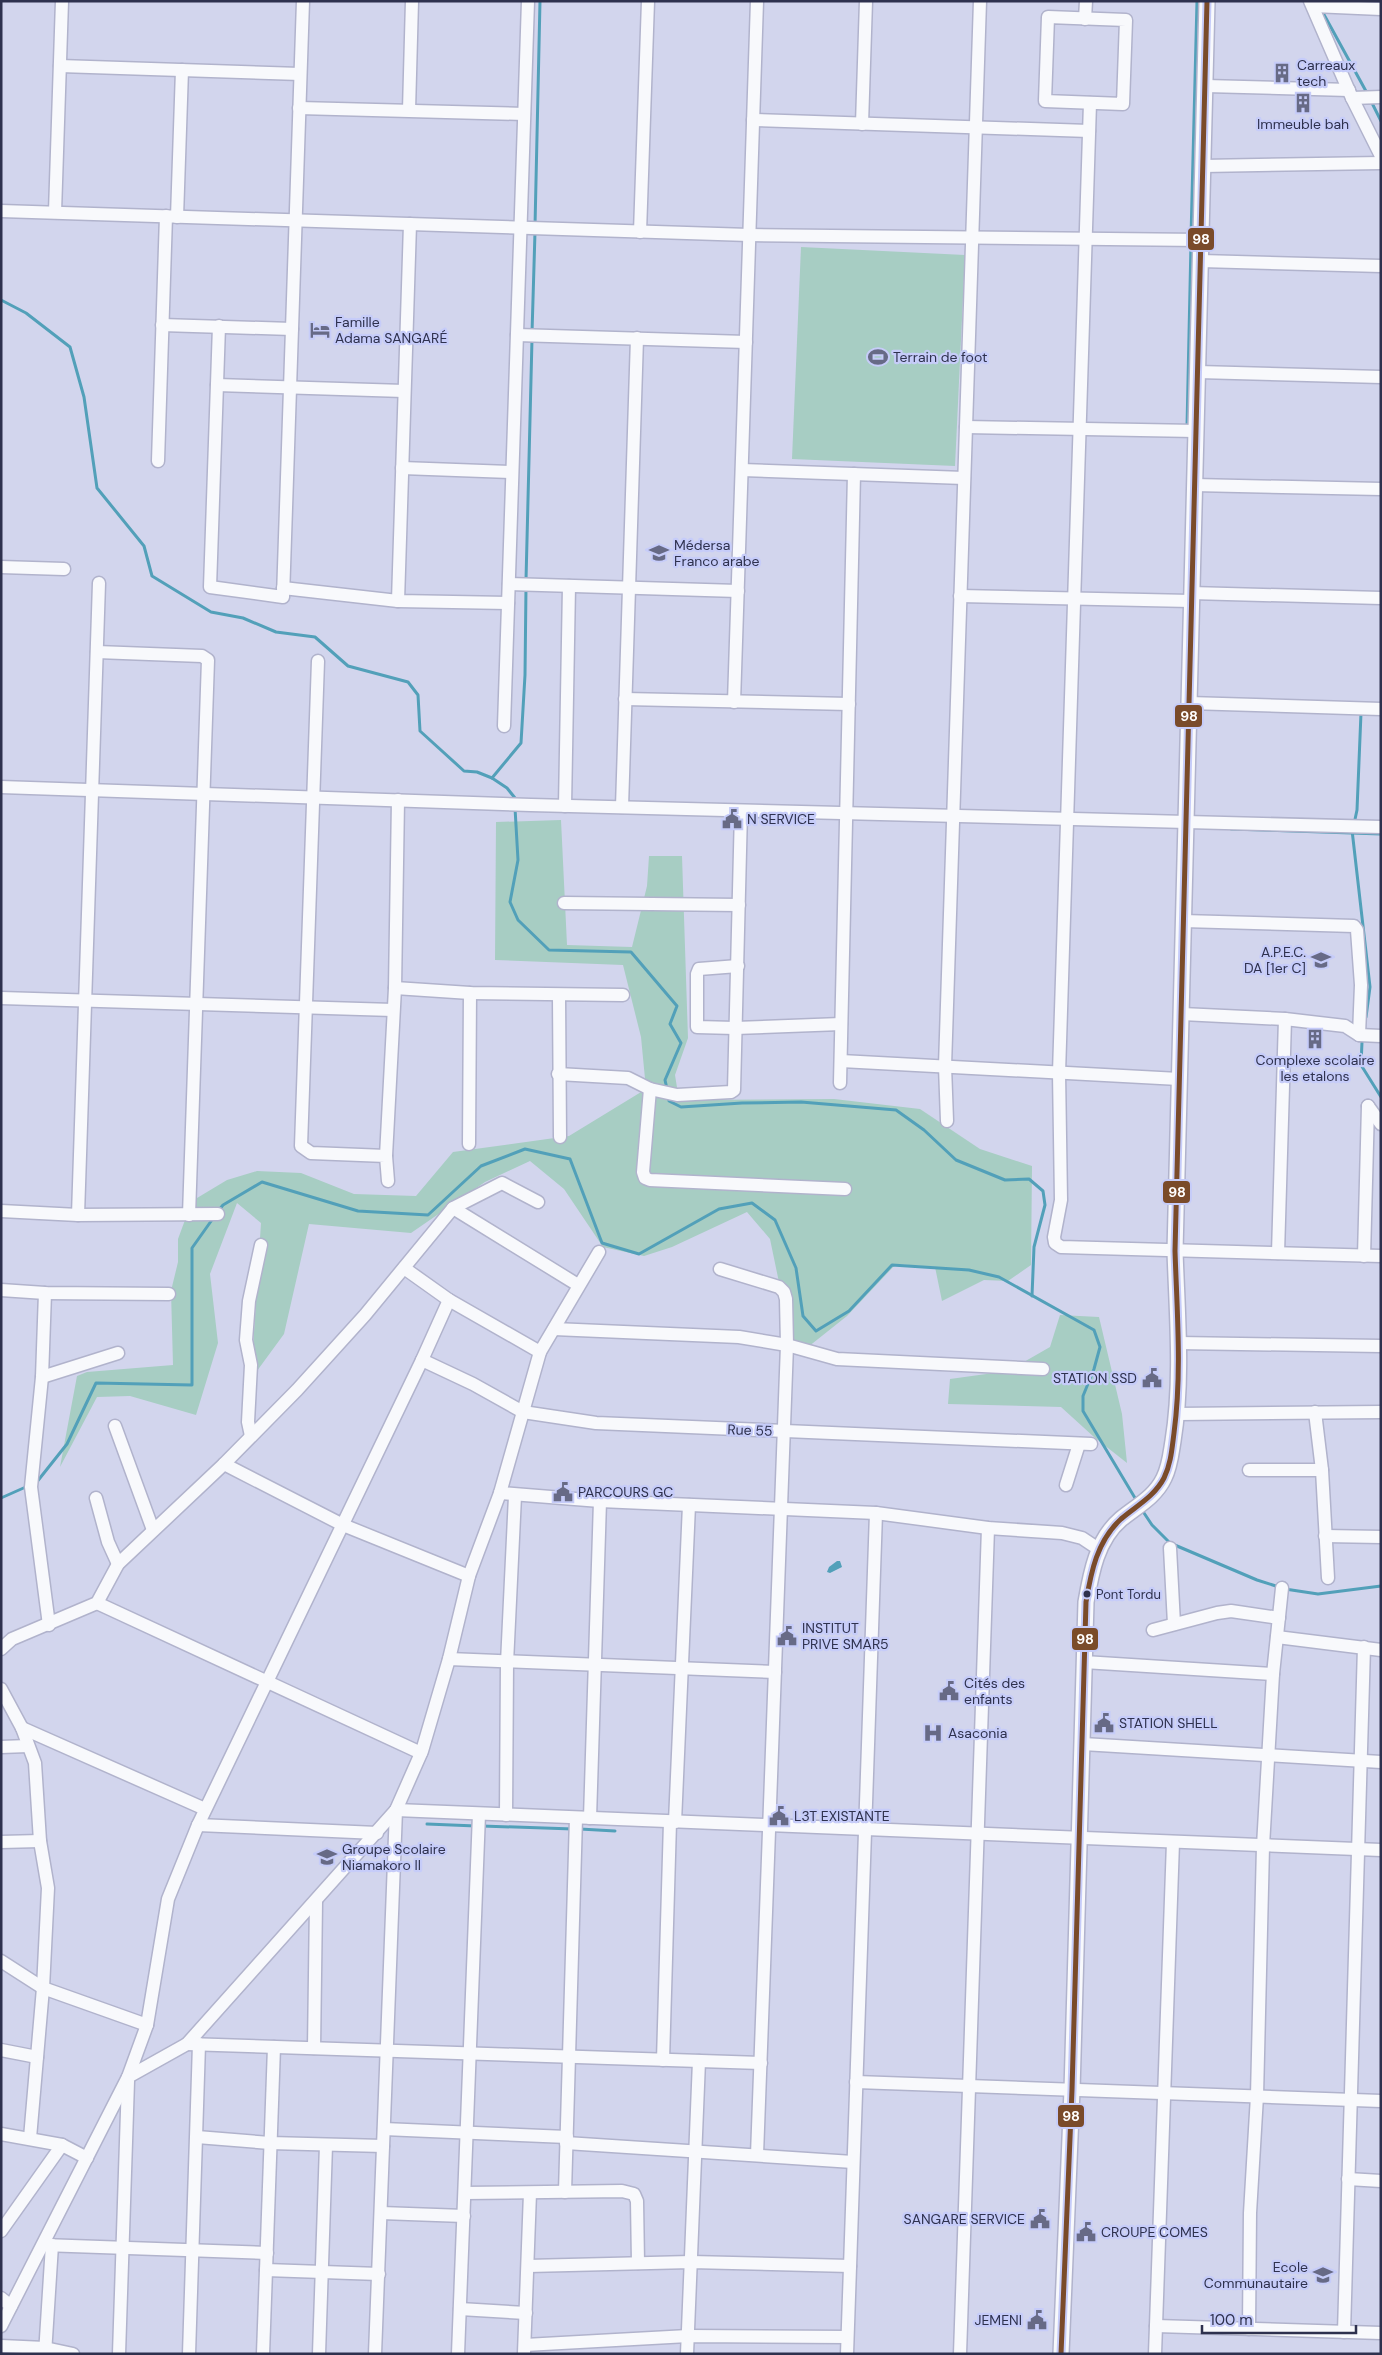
<svg xmlns="http://www.w3.org/2000/svg" width="1382" height="2355" viewBox="0 0 1382 2355" font-family="'DM Sans',sans-serif">
<rect width="100%" height="100%" fill="#d2d5ed"/>
<g fill="#a7cdc3">
<polygon points="801,247 965,255 955,466 792,459"/>
<polygon points="561,820 567,945 632,947 647,886 649,856 682,856 688,1038 675,1075 679,1100 834,1099 920,1109 980,1149 1032,1166 1031,1265 1008,1281 984,1280 942,1301 935,1267 896,1264 847,1316 808,1347 784,1336 781,1292 770,1239 747,1212 672,1247 644,1256 603,1247 564,1189 530,1161 485,1182 411,1233 309,1224 284,1334 251,1379 261,1223 237,1203 210,1274 218,1343 196,1415 130,1396 97,1397 60,1467 77,1376 87,1372 173,1365 171,1291 178,1262 178,1239 192,1201 227,1180 257,1171 301,1173 354,1194 416,1196 453,1152 569,1136 646,1089 641,1037 623,965 495,960 496,822"/>
<polygon points="1060,1315 1099,1317 1122,1414 1127,1463 1094,1437 1061,1407 948,1404 950,1379 1008,1371 1050,1347"/>
</g>
<polygon fill="#52a0b9" points="837,1561 840,1561 842,1567 830,1573 827,1572 829,1567"/>
<g fill="none" stroke-linecap="round" stroke-linejoin="round">
<g stroke="#52a0b9" stroke-width="3">
<polyline points="1322,11 1367,93"/>
<polyline points="1371,101 1381,121"/>
<polyline points="535,226 540,1"/>
<polyline points="1191,237 1197,1"/>
<polyline points="1,300 26,313 70,347 84,397 97,488 144,546 152,576 211,612 243,618 276,632 315,637 348,666 408,682 418,695 420,731 464,771 477,772 492,778 507,788 515,798 515,802"/>
<polyline points="532,333 535,232"/>
<polyline points="1187,427 1191,243"/>
<polyline points="526,580 532,339"/>
<polyline points="492,778 521,743 525,675 526,587"/>
<polyline points="515,808 518,860 510,902 518,920 549,950 631,952 677,1006 670,1024 681,1043 665,1080 667,1089"/>
<polyline points="1354,824 1357,810 1361,713"/>
<polyline points="1231,829 1381,834"/>
<polyline points="1352,830 1370,987 1366,1017"/>
<polyline points="1362,1042 1361,1065 1381,1097"/>
<polyline points="668,1096 669,1101 681,1107 742,1103 801,1102 896,1110 924,1130 956,1160 1005,1180 1029,1179 1043,1191 1045,1205 1034,1247 1032,1296"/>
<polyline points="219,1210 223,1205 262,1182 358,1211 428,1215 481,1166 525,1149 570,1159 602,1243 639,1254 719,1209 752,1203 775,1220 796,1268 803,1316 816,1331 849,1311 892,1265 969,1270 999,1277 1094,1330 1100,1347 1094,1369 1083,1396 1083,1411 1138,1503"/>
<polyline points="36,1483 67,1444 96,1383 192,1385 192,1248 214,1217"/>
<polyline points="1,1498 28,1486"/>
<polyline points="1142,1510 1152,1525 1170,1543 1257,1580 1279,1587"/>
<polyline points="1285,1589 1318,1594 1381,1586"/>
<polyline points="427,1824 476,1826"/>
<polyline points="482,1826 573,1829"/>
<polyline points="580,1829 615,1831"/>
</g>
<defs>
<g id="minor">
<polyline points="1310,1 1352,98 1381,156"/>
<polyline points="1313,6 1381,9"/>
<polygon points="1048,17 1126,20 1123,104 1045,101"/>
<polyline points="1085,19 1086,1"/>
<polyline points="60,66 300,74"/>
<polyline points="1206,86 1349,90"/>
<polyline points="1352,98 1381,97"/>
<polyline points="1090,103 1059,1073 1061,1200 1054,1237 1055,1243 1061,1247 1381,1256"/>
<polyline points="299,108 524,114"/>
<polyline points="409,110 412,1"/>
<polyline points="753,120 1089,131"/>
<polyline points="862,124 866,1"/>
<polyline points="1203,166 1381,163"/>
<polyline points="1,211 749,235 1201,240"/>
<polyline points="55,212 62,1"/>
<polyline points="177,217 182,70"/>
<polyline points="640,232 648,1"/>
<polyline points="1201,261 1381,266"/>
<polyline points="162,325 292,329"/>
<polyline points="219,326 210,587 283,597 303,1"/>
<polyline points="517,335 746,342"/>
<polyline points="1198,372 1381,377"/>
<polyline points="217,385 404,391"/>
<polyline points="966,427 1196,431"/>
<polyline points="158,461 166,216"/>
<polyline points="402,468 512,472"/>
<polyline points="742,470 964,478"/>
<polyline points="1194,485 1381,489"/>
<polyline points="1,567 64,569"/>
<polyline points="509,584 738,591"/>
<polyline points="283,588 398,601 508,603"/>
<polyline points="1191,593 1381,598"/>
<polyline points="960,596 1191,601"/>
<polyline points="398,601 410,224"/>
<polyline points="97,652 202,656 208,660 189,1215"/>
<polyline points="318,661 301,1146 311,1153 386,1156 388,1181"/>
<polyline points="625,699 849,704"/>
<polyline points="734,702 757,1"/>
<polyline points="1189,703 1381,709"/>
<polyline points="504,726 528,1"/>
<polyline points="1,787 531,805 1381,827"/>
<polyline points="565,806 569,586"/>
<polyline points="622,807 637,338"/>
<polyline points="564,903 739,905"/>
<polyline points="1183,921 1354,926 1357,930 1361,985 1359,1035"/>
<polyline points="738,966 699,969 697,974 697,1027 735,1028 841,1024"/>
<polyline points="395,988 470,993 623,995"/>
<polyline points="559,996 560,1137"/>
<polyline points="1,998 393,1010"/>
<polyline points="1182,1014 1285,1019 1345,1026 1359,1035 1381,1036"/>
<polyline points="841,1061 1179,1079"/>
<polyline points="558,1074 628,1078 650,1089 677,1095 731,1092 734,1090 741,811"/>
<polyline points="840,1083 854,474"/>
<polyline points="650,1089 643,1172 645,1178 650,1180 845,1189"/>
<polyline points="1368,1106 1381,1124"/>
<polyline points="947,1121 945,1066 980,1"/>
<polyline points="469,1144 470,993"/>
<polyline points="386,1156 395,988 398,800"/>
<polyline points="453,1208 578,1285"/>
<polyline points="1,1211 78,1215 218,1214"/>
<polyline points="78,1215 99,583"/>
<polyline points="1278,1253 1285,1019"/>
<polyline points="1364,1256 1368,1106"/>
<polyline points="404,1268 449,1300 540,1352"/>
<polyline points="720,1269 779,1287 784,1292 786,1299 787,1345 757,2155"/>
<polyline points="1,1290 45,1293 169,1294"/>
<polyline points="45,1293 42,1377 31,1487 49,1625"/>
<polyline points="554,1329 739,1337 787,1345 837,1359 1043,1369"/>
<polyline points="1178,1343 1381,1346"/>
<polyline points="422,1360 473,1384 523,1412 596,1423 1091,1444"/>
<polyline points="42,1377 118,1353"/>
<polyline points="1315,1412 1322,1470 1328,1578"/>
<polyline points="1178,1414 1381,1412"/>
<polyline points="115,1426 153,1530"/>
<polyline points="251,1436 248,1422 251,1365 246,1340 249,1301 261,1245"/>
<polyline points="224,1464 343,1525 469,1576"/>
<polyline points="1249,1470 1322,1470"/>
<polyline points="1066,1485 1079,1444"/>
<polyline points="500,1493 600,1501 876,1513 988,1528 1062,1533 1082,1538 1100,1550"/>
<polyline points="96,1498 108,1542 118,1564"/>
<polyline points="1325,1536 1381,1537"/>
<polyline points="1170,1548 1174,1624"/>
<polyline points="97,1603 421,1753"/>
<polyline points="1153,1630 1217,1613 1231,1611 1279,1618"/>
<polyline points="1277,1637 1381,1650"/>
<polyline points="1,1649 12,1639 97,1603 118,1564 224,1464 297,1390 365,1315 453,1208 502,1183 538,1202"/>
<polyline points="449,1659 775,1672"/>
<polyline points="1084,1662 1273,1674"/>
<polyline points="1,1689 22,1728 35,1763 40,1841 48,1888 43,1988 30,2138"/>
<polyline points="22,1728 205,1809"/>
<polyline points="1083,1744 1381,1762"/>
<polyline points="1,1747 28,1746"/>
<polyline points="396,1810 1381,1850"/>
<polyline points="506,1815 507,1663 515,1496"/>
<polyline points="590,1818 600,1501"/>
<polyline points="675,1822 689,1505"/>
<polyline points="198,1825 377,1833"/>
<polyline points="1,1842 40,1841"/>
<polyline points="1,1961 43,1988 147,2025"/>
<polyline points="187,2044 761,2063"/>
<polyline points="314,2048 316,1902"/>
<polyline points="1,2050 37,2057"/>
<polyline points="663,2060 670,1822"/>
<polyline points="128,2077 187,2044 396,1810 422,1751 449,1659 469,1576 500,1493 540,1352 599,1252"/>
<polyline points="856,2082 1381,2101"/>
<polyline points="384,2129 567,2137"/>
<polyline points="1,2134 62,2145 87,2158"/>
<polyline points="197,2137 270,2143 383,2146"/>
<polyline points="566,2143 853,2162"/>
<polyline points="1348,2179 1381,2181"/>
<polyline points="565,2192 576,1818"/>
<polyline points="465,2193 622,2191 634,2194 637,2201 638,2263"/>
<polyline points="381,2213 464,2216"/>
<polyline points="1,2231 62,2145"/>
<polyline points="43,2245 267,2253"/>
<polyline points="528,2266 691,2262 850,2266"/>
<polyline points="266,2270 379,2274"/>
<polyline points="1,2298 11,2306"/>
<polyline points="460,2309 526,2313"/>
<polyline points="1,2326 128,2077 147,2025 168,1899 198,1825 422,1360 449,1300"/>
<polyline points="1156,2326 1381,2333"/>
<polyline points="1249,2329 1250,2213 1257,2096 1263,1846 1273,1674 1282,1588"/>
<polyline points="1344,2332 1364,1647"/>
<polyline points="525,2345 688,2336 847,2337"/>
<polyline points="1,2346 45,2348 73,2354"/>
<polyline points="524,2353 530,2193"/>
<polyline points="45,2354 52,2245"/>
<polyline points="119,2354 128,2081"/>
<polyline points="189,2354 199,2044"/>
<polyline points="263,2354 274,2047"/>
<polyline points="319,2354 326,2145"/>
<polyline points="375,2354 396,1810"/>
<polyline points="458,2354 479,1814"/>
<polyline points="687,2354 699,2061"/>
<polyline points="847,2354 876,1513"/>
<polyline points="960,2354 988,1528"/>
<polyline points="1155,2354 1173,1842"/>
</g>
<path id="major" d="M 1061,2354 L 1072,2090 L 1086,1602 C 1091,1573 1097,1539 1121,1519 C 1137,1506 1155,1497 1164,1478 C 1170,1466 1171,1453 1173,1441 C 1183,1379 1177,1313 1175,1251 L 1207,1"/>
</defs>
<use href="#minor" stroke="#b1b3cc" stroke-width="15"/>
<use href="#major" stroke="#b1b3cc" stroke-width="18"/>
<use href="#minor" stroke="#f8f9fc" stroke-width="12"/>
<use href="#major" stroke="#f8f9fc" stroke-width="15"/>
<defs>
<path id="bus-1" d="M 1061,2354 L 1072,2090 L 1086,1602 C 1091,1572 1097,1541 1121,1519 C 1136,1506 1154,1497 1164,1478 C 1171,1464 1172,1448 1174,1433 C 1182,1373 1177,1312 1175,1251 L 1207,1"/>
</defs>
<use href="#bus-1" stroke="#c6ccf9" stroke-width="9"/>
<use href="#bus-1" stroke="#7a4b2a" stroke-width="5"/>
</g>
<defs>
<symbol id="building-bare" viewBox="-9 -9 18 18"><path d="M-4-6H4V6H1V3H-1V6H-4ZM-2.5-4.3h1.7v1.8h-1.7ZM.8-4.3h1.7v1.8H.8ZM-2.5-1h1.7V.8h-1.7ZM.8-1h1.7V.8H.8Z" fill="#676a86" stroke="#c6ccf9" stroke-width="2.5" paint-order="stroke"/></symbol>
<symbol id="hotel-bare" viewBox="-9 -9 18 18"><path d="M-6-4.5h1.5V1H6V5H4.5V3h-9V5H-6ZM-4 0a1.8 1.8 0 1 1 3.6 0ZM.5 0V-2.5h3Q6-2.5 6 0Z" fill="#676a86" stroke="#c6ccf9" stroke-width="2.5" paint-order="stroke"/></symbol>
<symbol id="stadium-bare" viewBox="-9 -9 18 18"><path d="M0-5a6.5 5 0 1 0 0 10a6.5 5 0 1 0 0-10ZM-3.5-1.8h7v3.6h-7Z" fill="#676a86" stroke="#c6ccf9" stroke-width="2.5" paint-order="stroke"/></symbol>
<symbol id="school-bare" viewBox="-9 -9 18 18"><path d="M0-5L7-2L0 1L-7-2ZM-4 1L0 2.5L4 1V4Q0 6-4 4Z" fill="#676a86" stroke="#c6ccf9" stroke-width="2.5" paint-order="stroke"/></symbol>
<symbol id="civic-bare" viewBox="-9 -9 18 18"><path d="M-.6-6.5H3V-4.5H.6V-3L4-1V1h2V6H-6V1h2V-1L-.6-3ZM-1.2 2.5V6h2.4V2.5Z" fill="#676a86" stroke="#c6ccf9" stroke-width="2.5" paint-order="stroke"/></symbol>
<symbol id="hospital-bare" viewBox="-9 -9 18 18"><path d="M-5-5h3v3.5h4V-5h3V5h-3V1.5h-4V5h-3Z" fill="#676a86" stroke="#c6ccf9" stroke-width="2.5" paint-order="stroke"/></symbol>
</defs>
<g fill-rule="evenodd">
<use href="#building-bare" x="1268" y="59" width="28" height="28"/>
<use href="#building-bare" x="1289" y="89" width="28" height="28"/>
<use href="#hotel-bare" x="306" y="316" width="28" height="28"/>
<use href="#stadium-bare" x="864" y="343" width="28" height="28"/>
<use href="#school-bare" x="645" y="539" width="28" height="28"/>
<use href="#civic-bare" x="718" y="805" width="28" height="28"/>
<use href="#school-bare" x="1307" y="946" width="28" height="28"/>
<use href="#building-bare" x="1301" y="1025" width="28" height="28"/>
<use href="#civic-bare" x="1138" y="1364" width="28" height="28"/>
<use href="#civic-bare" x="549" y="1478" width="28" height="28"/>
<use href="#civic-bare" x="773" y="1622" width="28" height="28"/>
<use href="#civic-bare" x="935" y="1677" width="28" height="28"/>
<use href="#civic-bare" x="1090" y="1709" width="28" height="28"/>
<use href="#hospital-bare" x="919" y="1719" width="28" height="28"/>
<use href="#civic-bare" x="765" y="1802" width="28" height="28"/>
<use href="#school-bare" x="313" y="1843" width="28" height="28"/>
<use href="#civic-bare" x="1026" y="2205" width="28" height="28"/>
<use href="#civic-bare" x="1072" y="2218" width="28" height="28"/>
<use href="#school-bare" x="1309" y="2261" width="28" height="28"/>
<use href="#civic-bare" x="1023" y="2306" width="28" height="28"/>
</g>
<circle fill="#2e314e" stroke="#c6ccf9" stroke-width="2" cx="1087" cy="1594" r="4.5"/>
<g text-anchor="middle" dominant-baseline="central" stroke-width="4.5" stroke-linejoin="round" paint-order="stroke">
<g font-size="13" fill="#2e314e" stroke="#c6ccf9" text-anchor="start">
<text x="1096" y="1594">Pont Tordu</text>
</g>
<g font-size="14" fill="#2e314e" stroke="#c6ccf9" text-anchor="start">
<text x="1297" y="65">Carreaux<tspan x="1297" dy="16">tech</tspan></text>
<text x="1303" y="124" text-anchor="middle">Immeuble bah</text>
<text x="335" y="322">Famille<tspan x="335" dy="16">Adama SANGARÉ</tspan></text>
<text x="893" y="357">Terrain de foot</text>
<text x="674" y="545">Médersa<tspan x="674" dy="16">Franco arabe</tspan></text>
<text x="747" y="819">N SERVICE</text>
<text x="1306" y="952" text-anchor="end">A.P.E.C.<tspan x="1306" dy="16">DA [1er C]</tspan></text>
<text x="1315" y="1060" text-anchor="middle">Complexe scolaire<tspan x="1315" dy="16">les etalons</tspan></text>
<text x="1137" y="1378" text-anchor="end">STATION SSD</text>
<text x="578" y="1492">PARCOURS GC</text>
<text x="802" y="1628">INSTITUT<tspan x="802" dy="16">PRIVE SMAR5</tspan></text>
<text x="964" y="1683">Cités des<tspan x="964" dy="16">enfants</tspan></text>
<text x="1119" y="1723">STATION SHELL</text>
<text x="948" y="1733">Asaconia</text>
<text x="794" y="1816">L3T EXISTANTE</text>
<text x="342" y="1849">Groupe Scolaire<tspan x="342" dy="16">Niamakoro II</tspan></text>
<text x="1025" y="2219" text-anchor="end">SANGARE SERVICE</text>
<text x="1101" y="2232">CROUPE COMES</text>
<text x="1308" y="2267" text-anchor="end">Ecole<tspan x="1308" dy="16">Communautaire</tspan></text>
<text x="1022" y="2320" text-anchor="end">JEMENI</text>
</g>
<g font-size="14" fill="#2e314e" stroke="#c6ccf9">
<text transform="translate(750 1430) rotate(2)">Rue 55</text>
</g>
</g>
<g stroke="#c6ccf9" stroke-width="2">
<rect x="1187" y="227" width="28" height="24" rx="5" fill="#7a4b2a"/>
<rect x="1174" y="704" width="29" height="24" rx="5" fill="#7a4b2a"/>
<rect x="1162" y="1180" width="29" height="24" rx="5" fill="#7a4b2a"/>
<rect x="1071" y="1627" width="28" height="24" rx="5" fill="#7a4b2a"/>
<rect x="1057" y="2104" width="28" height="24" rx="5" fill="#7a4b2a"/>
</g>
<g font-size="14" text-anchor="middle" font-weight="bold" fill="#fff">
<text x="1201" y="244">98</text>
<text x="1189" y="721">98</text>
<text x="1177" y="1197">98</text>
<text x="1085" y="1644">98</text>
<text x="1071" y="2121">98</text>
</g>
<rect width="1382" height="2355" fill="none" stroke="#2e314e" stroke-width="5"/>
<path d="M1202 2325v8h154v-8" fill="none" stroke="#2e314e" stroke-width="2.5"/>
<text x="1210" y="2325" font-size="15" fill="#2e314e" stroke="#c6ccf9" stroke-width="4" paint-order="stroke">100 m</text>
</svg>
